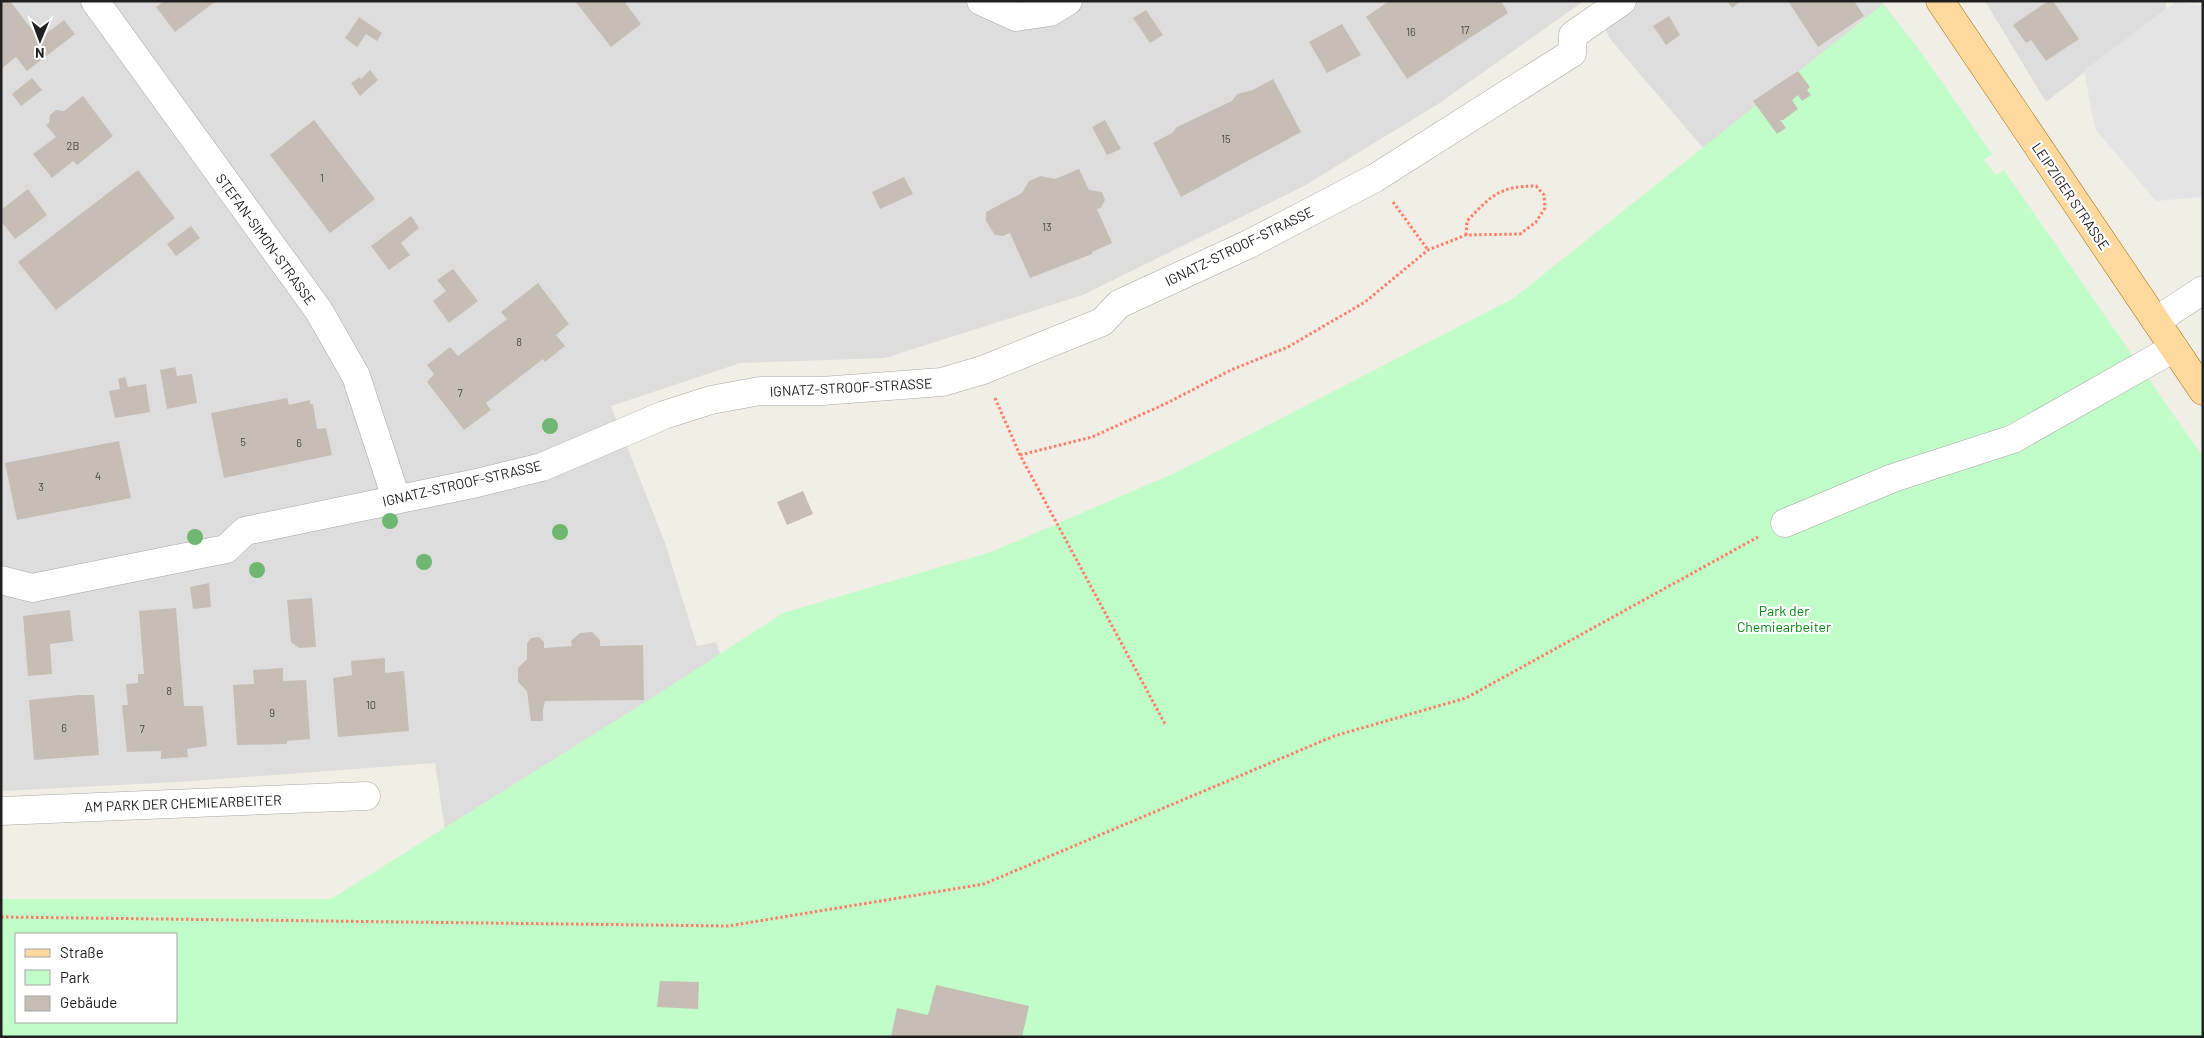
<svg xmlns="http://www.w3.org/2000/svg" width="2204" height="1038" viewBox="0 0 2204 1038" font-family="Barlow,sans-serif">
<rect width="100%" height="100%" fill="#f1eee6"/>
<g fill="#dedddd">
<polygon points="1,1 1584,1 1438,104 1304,186 1083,295 885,358 740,363 611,406 665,543 697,646 716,642 765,784 449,856 435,763 178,782 1,791"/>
<polygon points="1592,1 1881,1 1923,55 1776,155 1703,148 1610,39"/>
<polygon points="1985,1 2166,1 2166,9 2046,102"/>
</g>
<path fill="#c1fdc8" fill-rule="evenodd" d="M 1883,4 L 1923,55 L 1992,154 L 1984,160 L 1996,175 L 2004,170 L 2203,457 L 2203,1037 L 1,1037 L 1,899 L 331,899 L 669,687 L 783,613 L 991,552 L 1177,472 L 1514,298 ZM 16,934 L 176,934 L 176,1022 L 16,1022 Z"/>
<polygon fill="#e4e4e4" points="2176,2 2203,6 2203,197 2156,201 2095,129 2084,70"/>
<g fill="#c6beb5">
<polygon points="1,1 10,1 39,39 64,20 75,34 27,71 16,57 1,69"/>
<polygon points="164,1 216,1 175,32 156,7"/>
<polygon points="575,1 624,1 641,24 611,47"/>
<polygon points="1389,1 1501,1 1508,13 1407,79 1366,17"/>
<polygon points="1727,1 1741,1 1732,8"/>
<polygon points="1788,1 1854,1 1864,16 1818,47"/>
<polygon points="2048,1 2053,1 2079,39 2046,61 2031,40 2026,43 2013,25"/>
<polygon points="1146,10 1163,35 1150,43 1133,18"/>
<polygon points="1669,16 1680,35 1666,45 1653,26"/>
<polygon points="359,17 382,33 377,41 366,34 357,47 345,38"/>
<polygon points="1342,24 1361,55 1327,73 1309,42"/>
<polygon points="370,70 378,80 360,96 351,83 360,77 361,79"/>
<polygon points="1798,71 1810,87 1807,90 1811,95 1802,101 1798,95 1792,100 1798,109 1783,120 1780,120 1786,128 1777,134 1753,101"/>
<polygon points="32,78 42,90 21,106 12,94"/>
<polygon points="1273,79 1301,132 1181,197 1153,143 1172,133 1177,127 1232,101 1237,94 1253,90"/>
<polygon points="83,96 113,136 77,165 73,161 52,178 33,154 56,137 46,125 49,123 50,115 56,110 64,111"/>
<polygon points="314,120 375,199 330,233 270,155"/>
<polygon points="1105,120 1121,149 1107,155 1092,127"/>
<polygon points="1079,169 1089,190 1102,192 1105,200 1101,208 1097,209 1112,243 1092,252 1092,254 1030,278 1010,233 1003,236 995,235 986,221 986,212 1022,193 1029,181 1041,176 1055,179"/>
<polygon points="138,170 175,218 56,310 18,262"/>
<polygon points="904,177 913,194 880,209 872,192"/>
<polygon points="28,189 47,215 15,239 1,221 1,210"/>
<polygon points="411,216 419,228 401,243 410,255 389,270 371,246"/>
<polygon points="191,226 200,238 176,256 167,244"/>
<polygon points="453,269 478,301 449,323 433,301 446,291 437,280"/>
<polygon points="538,283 569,324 556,335 565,346 545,362 543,359 486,403 491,410 464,430 427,382 434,374 427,365 450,347 458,356 507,319 501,312"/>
<polygon points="175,367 177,376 192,374 197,403 167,409 160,370"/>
<polygon points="125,377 128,387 146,384 150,412 115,418 109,391 120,389 118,379"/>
<polygon points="287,398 289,405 310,400 310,404 313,404 317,429 326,428 332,455 224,478 211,413"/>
<polygon points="119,441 131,498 17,520 5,463"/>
<polygon points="803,491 813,514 787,525 777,502"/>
<polygon points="209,583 211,607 193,609 190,587"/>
<polygon points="312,598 316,647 299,648 291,642 287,600"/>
<polygon points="176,608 184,706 203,706 207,746 187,749 188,757 161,759 161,751 127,752 122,705 128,705 126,684 138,683 138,674 144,674 139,611"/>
<polygon points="70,610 73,641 50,644 52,674 28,676 23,616"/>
<polygon points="592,632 600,640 600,646 643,645 644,700 545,701 543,710 543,721 531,721 527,691 518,682 518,668 527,659 527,643 531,638 539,637 544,642 544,648 572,646 571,641 580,633"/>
<polygon points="385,658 385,673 404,671 409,731 338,737 333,678 352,675 351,661"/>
<polygon points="283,668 283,681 306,680 310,739 287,741 287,744 237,745 233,685 254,684 253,670"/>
<polygon points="79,695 94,695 99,755 34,760 29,700"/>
<polygon points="660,981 699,982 698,1009 657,1007"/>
<polygon points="936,985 1029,1006 1022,1037 891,1037 897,1008 928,1015"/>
</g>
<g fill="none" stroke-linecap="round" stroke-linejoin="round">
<defs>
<g id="minor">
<polyline points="95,1 319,311 356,376 396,498"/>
<polyline points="981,1 1016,17 1050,12 1068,1"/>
<polyline points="2156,321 2203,290"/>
<polyline points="1785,523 1893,478 2013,439 2174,348"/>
<polyline points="1,580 32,588 226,549 245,531 477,483 542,467 664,415 711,400 760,391 822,391 942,382 983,370 1102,322 1119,304 1249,244 1375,178 1572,53 1573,35 1622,1"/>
<polyline points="1,811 366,796"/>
</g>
<polyline id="major" points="1940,1 2203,391"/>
</defs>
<use href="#minor" stroke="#a7a7a7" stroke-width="29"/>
<use href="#major" stroke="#9d6d00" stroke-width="29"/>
<g stroke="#ff7d6a" stroke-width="3" stroke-dasharray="2.5 2.5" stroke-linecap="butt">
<polyline points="1393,202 1428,250"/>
<polyline points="995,398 1020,455 1165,724"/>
<path d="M 1020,455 L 1092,437 L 1167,403 L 1231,370 L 1288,347 L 1365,302 L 1428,250 L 1466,235 L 1520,234 L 1536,222 L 1545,208 L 1544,195 L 1536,186 C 1499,186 1491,196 1467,221 L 1466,235"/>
<polyline points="1,917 728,926 984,884 1334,736 1466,698 1758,537"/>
</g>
<use href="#minor" stroke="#fff" stroke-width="28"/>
<use href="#major" stroke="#ffd89e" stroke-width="28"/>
</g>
<g fill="#6eb672">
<circle cx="550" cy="426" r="8"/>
<circle cx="390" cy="521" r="8"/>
<circle cx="560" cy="532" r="8"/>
<circle cx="195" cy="537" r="8"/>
<circle cx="424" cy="562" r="8"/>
<circle cx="257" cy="570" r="8"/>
</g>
<g text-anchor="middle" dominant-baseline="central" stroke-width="4.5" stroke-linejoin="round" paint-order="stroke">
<g font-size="11" fill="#4a4845">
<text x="1465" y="29">17</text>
<text x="1411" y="31">16</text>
<text x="1226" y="138">15</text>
<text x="73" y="145">2B</text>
<text x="322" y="177">1</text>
<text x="1047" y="226">13</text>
<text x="519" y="341">8</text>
<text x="460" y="392">7</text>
<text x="243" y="441">5</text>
<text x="299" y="442">6</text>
<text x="98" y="475">4</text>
<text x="41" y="486">3</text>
<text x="169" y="690">8</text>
<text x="371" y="704">10</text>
<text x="272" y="712">9</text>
<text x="64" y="727">6</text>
<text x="142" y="728">7</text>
</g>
<g font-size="14" fill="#202020" stroke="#fff">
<text transform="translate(2071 196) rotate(56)">LEIPZIGER STRASSE</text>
<text transform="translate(266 239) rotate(54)">STEFAN-SIMON-STRASSE</text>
<text transform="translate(1239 246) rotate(-26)">IGNATZ-STROOF-STRASSE</text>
<text transform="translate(851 387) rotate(-3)">IGNATZ-STROOF-STRASSE</text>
<text transform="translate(462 483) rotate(-13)">IGNATZ-STROOF-STRASSE</text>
<text transform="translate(183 803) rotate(-2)">AM PARK DER CHEMIEARBEITER</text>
</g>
<g font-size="14" fill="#038913" stroke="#fff">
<text x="1784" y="610">Park der<tspan x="1784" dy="16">Chemiearbeiter</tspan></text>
</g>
</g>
<rect width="2204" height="1038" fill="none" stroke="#202020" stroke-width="5"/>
<rect x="15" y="933" width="162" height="90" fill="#ffffff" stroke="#a6a6a6"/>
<rect x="25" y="949" width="25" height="8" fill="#ffd89e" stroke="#a6a6a6"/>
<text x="60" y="958" font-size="15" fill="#202020">Straße</text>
<rect x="25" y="970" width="25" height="15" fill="#c1fdc8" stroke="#a6a6a6"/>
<text x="60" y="983" font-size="15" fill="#202020">Park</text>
<rect x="25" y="996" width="25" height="15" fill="#c6beb5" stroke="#a6a6a6"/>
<text x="60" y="1008" font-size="15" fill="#202020">Gebäude</text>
<g transform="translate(40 40) rotate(181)" stroke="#ffffff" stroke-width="4" paint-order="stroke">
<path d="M0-4L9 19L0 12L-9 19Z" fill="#202020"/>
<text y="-8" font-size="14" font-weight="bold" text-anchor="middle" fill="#202020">N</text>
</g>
</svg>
